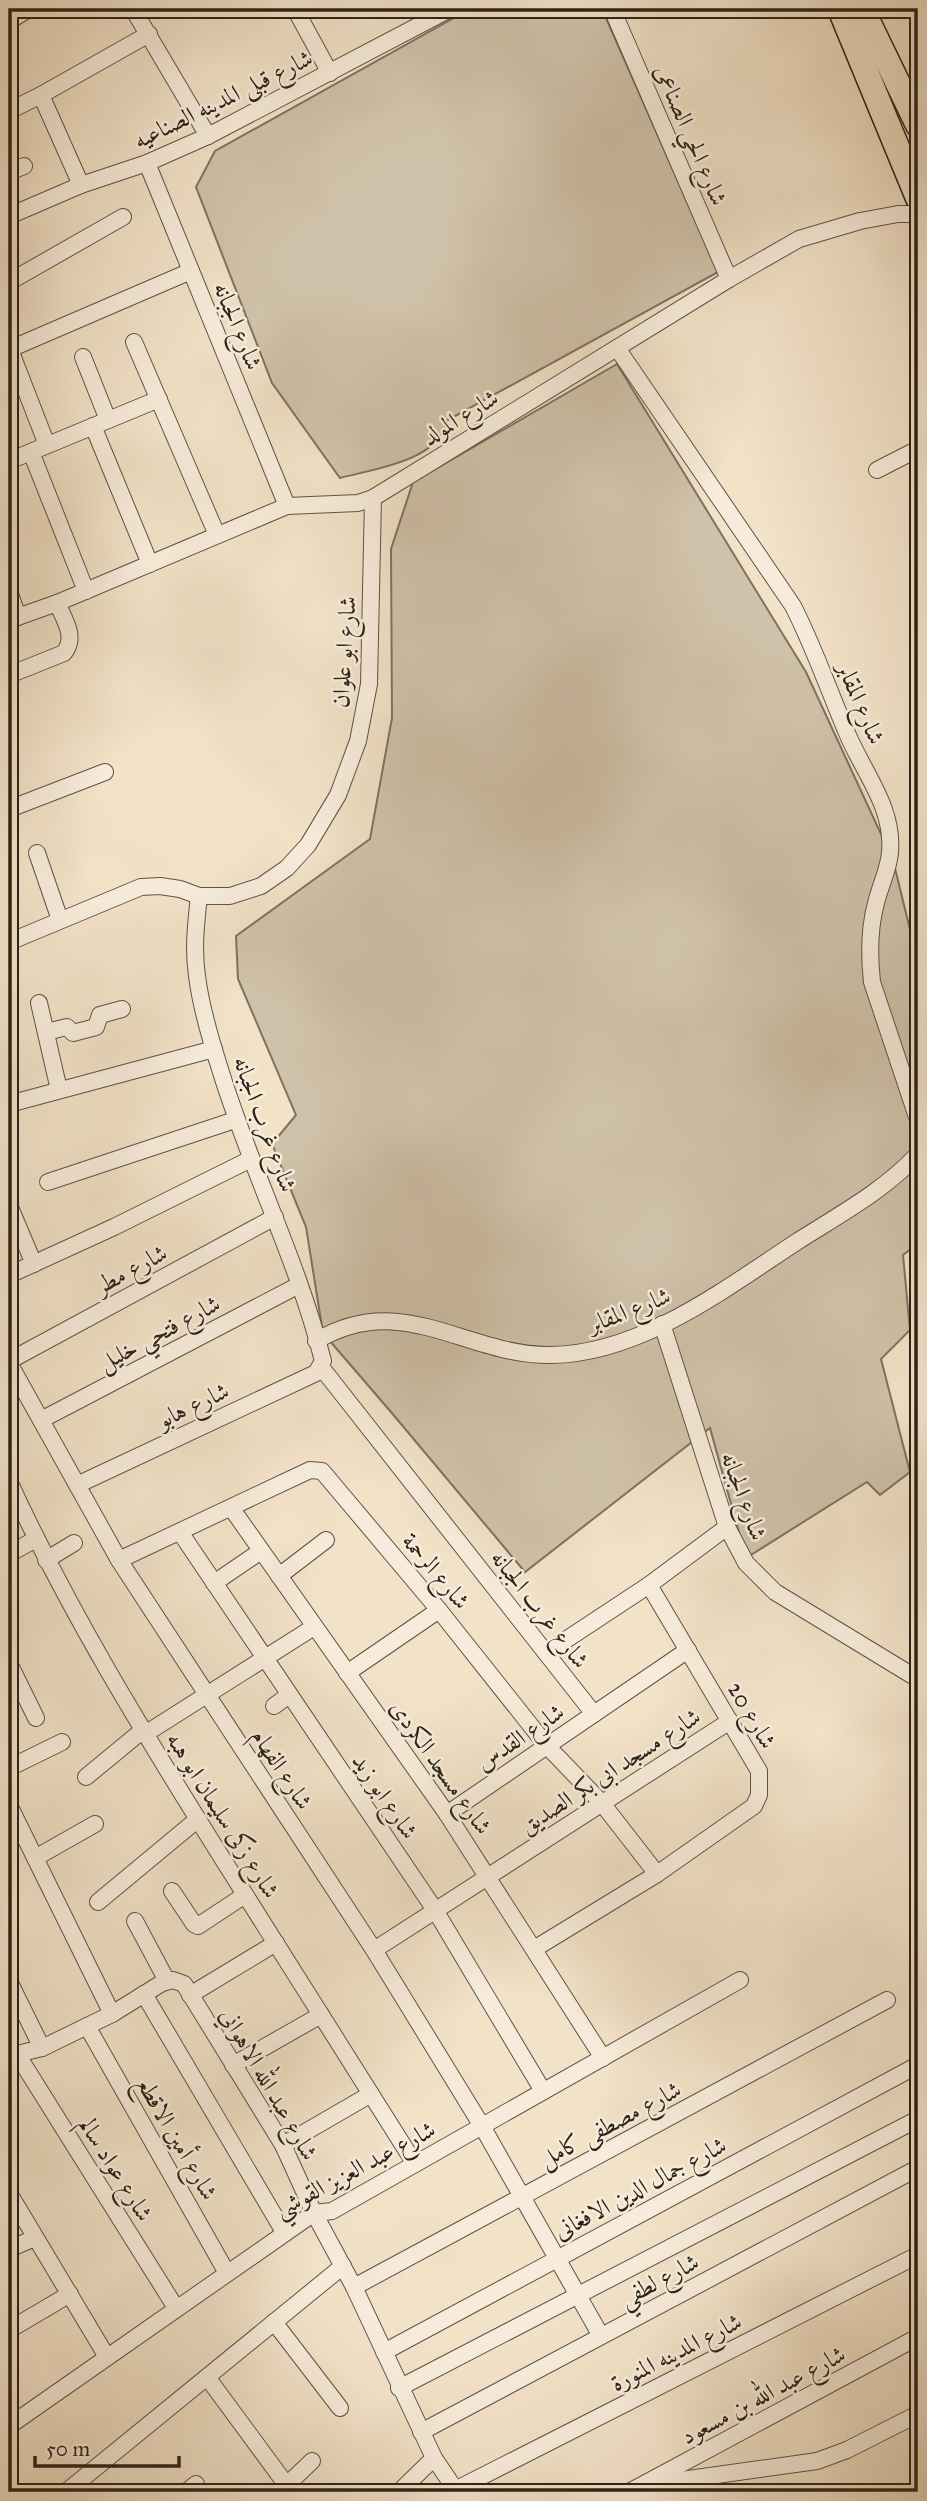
<svg xmlns="http://www.w3.org/2000/svg" width="927" height="2501" viewBox="0 0 927 2501" font-family="'IM FELL Great Primer',Amiri,serif">
<rect width="100%" height="100%" fill="#f2e2c8"/>
<filter id="stains"><feTurbulence type="fractalNoise" baseFrequency=".00286" numOctaves="4"/><feColorMatrix values="0 0 0 0 .2 0 0 0 0 .09 0 0 0 0 .02 0 0 0 .5 -.17"/></filter>
<radialGradient id="worn" r=".72"><stop offset=".6" stop-color="#630" stop-opacity="0"/><stop offset="1" stop-color="#630" stop-opacity=".3"/></radialGradient>
<g fill="#d0c2aa" stroke="#7e7262" stroke-width="2">
<path d="M 470,9 L 602,9 L 718,272 L 446,421 C 440,461 373,469 340,478 L 272,383 L 196,187 L 215,151 Z"/>
<polygon points="617,364 806,672 893,860 918,962 918,1244 903,1255 910,1330 881,1359 910,1472 880,1495 867,1482 746,1558 710,1428 525,1572 391,1412 323,1333 306,1227 272,1144 296,1115 238,979 236,936 370,839 392,718 391,549 413,482"/>
</g>
<g fill="none" stroke-linecap="round" stroke-linejoin="round">
<defs>
<g id="street">
<polyline points="133,9 208,136"/>
<polyline points="295,9 330,73"/>
<polyline points="612,9 729,279"/>
<polyline points="9,21 29,9"/>
<polyline points="41,95 81,185"/>
<polyline points="9,111 41,95 149,34"/>
<polyline points="147,163 287,506"/>
<polyline points="9,172 24,166"/>
<polyline points="9,216 81,185 147,163 208,136 450,9"/>
<polyline points="9,282 123,217"/>
<polyline points="134,342 217,535"/>
<polyline points="9,347 47,445"/>
<path d="M 617,348 L 793,606 C 814,647 829,691 847,733 C 863,772 894,807 890,852 C 889,869 880,886 876,903 C 869,929 869,955 872,982 L 918,1120"/>
<polyline points="10,349 191,271"/>
<polyline points="83,357 108,420"/>
<polyline points="93,426 150,564"/>
<polyline points="31,452 86,591"/>
<polyline points="9,461 159,399"/>
<polyline points="877,470 918,449"/>
<polyline points="9,591 18,617"/>
<polyline points="9,620 57,603 287,506 358,503 373,498 729,279 799,239 860,221 898,214 918,214"/>
<path d="M 9,675 L 64,653 C 77,637 64,619 57,603"/>
<polyline points="9,809 105,772"/>
<polyline points="37,853 60,920"/>
<polyline points="9,942 141,887 160,886 180,889 199,896 230,896 261,886 287,868 308,845 338,795 358,741 369,684 373,498"/>
<polyline points="39,1003 59,1090"/>
<polyline points="46,1032 67,1027 73,1033 96,1027 100,1015 122,1009"/>
<polyline points="9,1104 214,1049"/>
<polyline points="48,1182 235,1120"/>
<polyline points="9,1205 34,1264"/>
<polyline points="9,1275 114,1227 251,1159"/>
<polyline points="662,1324 727,1527 746,1563 775,1592 918,1679"/>
<path d="M 316,1341 C 403,1289 465,1356 551,1355 C 641,1354 726,1288 798,1241 C 839,1215 885,1190 918,1154"/>
<polyline points="9,1361 275,1217"/>
<polyline points="9,1363 119,1560 374,1950 482,2126 601,2336"/>
<polyline points="321,1367 594,1714"/>
<polyline points="41,1420 299,1285"/>
<path d="M 9,1481 C 68,1610 142,1730 217,1850 C 283,1955 349,2059 415,2164"/>
<path d="M 77,1485 L 316,1373 L 323,1361 C 298,1261 250,1168 220,1069 C 210,1038 201,1008 197,976 C 193,949 196,923 199,896"/>
<polyline points="232,1509 447,1814 603,2058"/>
<polyline points="180,1532 435,1910 543,2091"/>
<polyline points="9,1554 36,1539"/>
<polyline points="46,1560 74,1543"/>
<polyline points="119,1560 310,1470 322,1471 439,1610 547,1746 601,1802 657,1874"/>
<polyline points="279,1576 326,1540"/>
<polyline points="214,1583 261,1551"/>
<polyline points="546,1653 649,1585 727,1527"/>
<polyline points="9,1663 36,1718"/>
<polyline points="347,1673 439,1610"/>
<polyline points="274,1706 289,1695"/>
<polyline points="145,1734 314,1627"/>
<polyline points="9,1768 62,1742"/>
<polyline points="86,1777 143,1730"/>
<polyline points="9,1805 112,2014"/>
<polyline points="447,1814 688,1650"/>
<polyline points="35,1858 95,1824"/>
<polyline points="172,1891 194,1924 198,1926 245,1895"/>
<polyline points="98,1902 198,1819"/>
<polyline points="135,1921 167,1981"/>
<polyline points="534,1949 657,1874 754,1806 759,1795 759,1771 649,1585"/>
<polyline points="374,1950 730,1721"/>
<polyline points="9,1981 42,2048"/>
<polyline points="144,1994 284,2232"/>
<polyline points="190,1995 276,1943"/>
<polyline points="87,2026 227,2273"/>
<polyline points="17,2054 176,2308"/>
<polyline points="9,2056 42,2048 112,2014 162,1983 173,1980 184,1984 283,2145 314,2213 354,2287 434,2458 457,2492"/>
<polyline points="233,2065 321,2015"/>
<polyline points="283,2145 371,2094"/>
<polyline points="9,2193 107,2357"/>
<polyline points="9,2249 35,2238"/>
<polyline points="354,2287 887,2000"/>
<polyline points="274,2322 340,2408"/>
<polyline points="9,2330 70,2294"/>
<polyline points="384,2352 918,2065"/>
<polyline points="207,2377 285,2483 290,2482 312,2461"/>
<polyline points="399,2388 918,2119"/>
<polyline points="9,2426 314,2213 332,2211 740,1980"/>
<polyline points="421,2432 918,2168"/>
<polyline points="653,2484 817,2461 847,2450 918,2414"/>
<polyline points="455,2490 918,2255"/>
<polyline points="66,2492 343,2266"/>
<polyline points="186,2492 196,2484"/>
<polyline points="399,2492 434,2458"/>
<polyline points="629,2492 918,2337"/>
</g>
<g id="primary">
<polyline points="840,9 918,198"/>
<polyline points="862,9 918,125"/>
</g>
</defs>
<use href="#street" stroke="#5d5345" stroke-width="18"/>
<use href="#primary" stroke="#2b2319" stroke-width="27"/>
<use href="#street" stroke="#f7ecdb" stroke-width="16"/>
<use href="#primary" stroke="#f2e2c8" stroke-width="24"/>
</g>
<g text-anchor="middle" dominant-baseline="central" stroke-width="5" stroke-linejoin="round" paint-order="stroke">
<g font-size="24" fill="#2b2319" stroke="#f7ecdb">
<text transform="translate(223 99) rotate(-26)">شارع قبلى المدينه الصناعيه</text>
<text transform="translate(691 135) rotate(67)">شارع الحي الصناعى</text>
<text transform="translate(238 326) rotate(68)">شارع الجبانه</text>
<text transform="translate(460 417) rotate(-31)">شارع المولد</text>
<text transform="translate(344 652) rotate(-86)">شارع ابو علوان</text>
<text transform="translate(861 703) rotate(67)">شارع المقابر</text>
<text transform="translate(265 1124) rotate(70)">شارع غرب الجبانه</text>
<text transform="translate(131 1269) rotate(-28)">شارع مطر</text>
<text transform="translate(629 1310) rotate(-21)">شارع المقابر</text>
<text transform="translate(159 1333) rotate(-28)">شارع فتحي خليل</text>
<text transform="translate(193 1405) rotate(-25)">شارع هابو</text>
<text transform="translate(744 1496) rotate(70)">شارع الجبانه</text>
<text transform="translate(436 1571) rotate(50)">شارع الرحمة</text>
<text transform="translate(540 1609) rotate(52)">شارع غرب الجبانه</text>
<text transform="translate(752 1715) rotate(60)">شارع 20</text>
<text transform="translate(520 1737) rotate(-34)">شارع القدس</text>
<text transform="translate(441 1767) rotate(55)">شارع مسجد الكردى</text>
<text transform="translate(282 1769) rotate(57)">شارع الفهام</text>
<text transform="translate(610 1771) rotate(-33)">شارع مسجد ابى بكر الصديق</text>
<text transform="translate(385 1796) rotate(56)">شارع ابو زيد</text>
<text transform="translate(223 1815) rotate(58)">شارع زكى سليمان ابو هبه</text>
<text transform="translate(269 2084) rotate(60)">شارع عبد الله الاهواني</text>
<text transform="translate(610 2124) rotate(-28)">شارع مصطفى كامل</text>
<text transform="translate(177 2138) rotate(60)">شارع أمين الاقطع</text>
<text transform="translate(116 2169) rotate(58)">شارع عواد سالم</text>
<text transform="translate(355 2169) rotate(-28)">شارع عبد العزيز القوشي</text>
<text transform="translate(640 2188) rotate(-28)">شارع جمال الدين الافغانى</text>
<text transform="translate(659 2280) rotate(-28)">شارع لطفي</text>
<text transform="translate(676 2352) rotate(-27)">شارع المدينه المنورة</text>
<text transform="translate(763 2395) rotate(-28)">شارع عبد الله بن مسعود</text>
</g>
</g>
<rect width="927" height="2501" fill="none" stroke="#f2e2c8" stroke-width="35"/>
<rect x="10" y="10" width="906" height="2480" fill="none" stroke="#2b2319" stroke-width="3.5"/>
<rect x="18" y="18" width="892" height="2466" fill="none" stroke="#2b2319" stroke-width="2"/>
<path d="M35 2456v10h144v-10" fill="none" stroke="#2b2319" stroke-width="3.5"/>
<text x="46" y="2456" font-size="21" fill="#2b2319" stroke="#f7ecdb" stroke-width="5" paint-order="stroke">50 m</text>
<rect width="100%" height="100%" filter="url(#stains)"/>
<rect width="100%" height="100%" fill="url(#worn)"/>
</svg>
